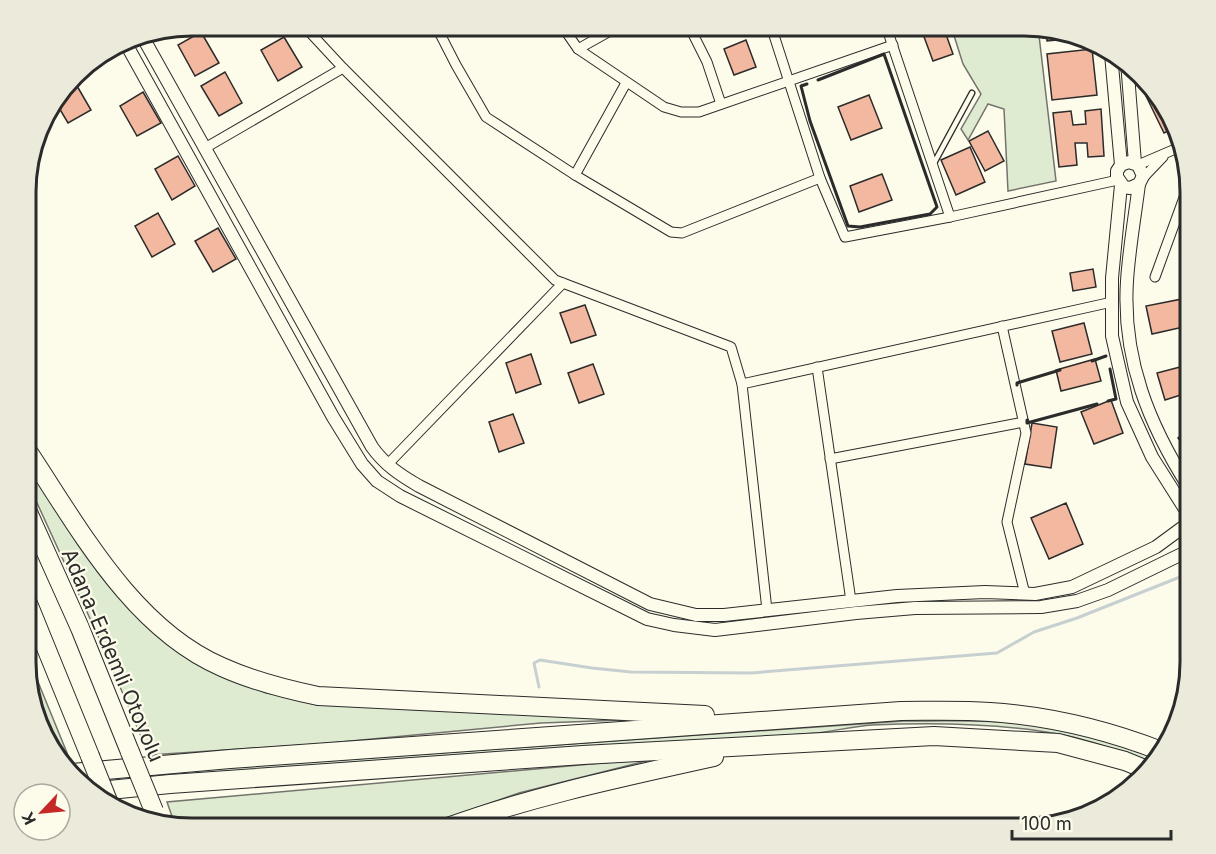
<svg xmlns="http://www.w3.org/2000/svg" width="1216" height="854" viewBox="0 0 1216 854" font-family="Inter,sans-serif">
<rect width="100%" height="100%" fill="#fdfbea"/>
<g fill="#deebd1" stroke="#74746e" stroke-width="1.5">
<polygon points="951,26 1038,27 1056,181 1008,191 1004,109 988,104 968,140 961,129 981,94 963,64"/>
<polygon points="27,462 108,581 217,673 266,693 328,703 537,712 624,720 541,723 319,744 149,755 103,647 27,481"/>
<polygon points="27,655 72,765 66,766 48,745 27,683"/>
<path d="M 903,721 C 953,721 1006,719 1056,728 C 1091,735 1124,746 1158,759 L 1155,764 C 1126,754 1098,742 1068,736 C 1004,723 936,722 872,725 C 854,726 835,731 817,733 L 83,785 L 77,778 Z"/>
<polygon points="658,758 519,793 419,828 182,828 175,825 167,802"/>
</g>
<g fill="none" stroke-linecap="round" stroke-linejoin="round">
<polyline stroke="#c7d0d0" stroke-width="3" points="539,687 534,663 540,660 592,668 631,672 751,673 997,653 1034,632 1077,618 1190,573"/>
</g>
<g fill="#f2b8a0" stroke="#2b2b2b" stroke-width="1.5">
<polygon points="715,26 730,26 719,33"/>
<polygon points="920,26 943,26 953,54 933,61"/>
<polygon points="1047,30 1069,39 1047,41"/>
<polygon points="201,32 219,63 195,76 178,45"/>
<polygon points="284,37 302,67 278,81 261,50"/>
<polygon points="746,40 756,67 734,75 724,49"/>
<polygon points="119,46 120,48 97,62 95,59"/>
<polygon points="1092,49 1097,95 1052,100 1047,54"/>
<polygon points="225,72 242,103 219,116 201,86"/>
<polygon points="73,79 91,110 68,123 55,101"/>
<polygon points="1152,91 1168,109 1174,128 1164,133 1145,94"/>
<polygon points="143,92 161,123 137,136 120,106"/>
<polygon points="869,95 882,128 851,140 838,107"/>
<polygon points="1101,109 1104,156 1088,157 1087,143 1075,143 1077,165 1059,167 1053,113 1071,111 1073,125 1086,124 1085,111"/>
<polygon points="988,131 1004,161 985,171 969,141"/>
<polygon points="970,147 985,182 956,195 941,160"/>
<polygon points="178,156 195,186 172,200 155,169"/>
<polygon points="882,174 892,200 859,212 850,186"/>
<polygon points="158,213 175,244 152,257 135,226"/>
<polygon points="218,228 236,259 213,272 195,241"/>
<polygon points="1093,269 1096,287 1073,291 1070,273"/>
<polygon points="1182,299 1188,326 1152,334 1146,306"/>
<polygon points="585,305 596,335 571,343 560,313"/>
<polygon points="1084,323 1092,354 1060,362 1052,331"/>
<polygon points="531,354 541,384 516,393 506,363"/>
<polygon points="1095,359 1101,381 1061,391 1056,370"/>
<polygon points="593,364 604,394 579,403 568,373"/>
<polygon points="1184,366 1190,392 1165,400 1157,373"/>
<polygon points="1111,400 1123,433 1094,444 1081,412"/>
<polygon points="513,414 524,443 499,452 489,422"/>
<polygon points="1032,423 1057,427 1051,468 1025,464"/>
<polygon points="1190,429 1190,456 1178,438"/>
<polygon points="1066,503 1083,544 1049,559 1031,518"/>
</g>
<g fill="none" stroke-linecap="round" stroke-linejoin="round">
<defs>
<polyline id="service" points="933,165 972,93"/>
<g id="minor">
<polyline points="304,26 343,68 555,280 731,347 742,384 767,610"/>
<polyline points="436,26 456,65 486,117 575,175 671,232 682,233 820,178"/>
<polyline points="562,26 578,49 664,107 681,112 699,112 893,45"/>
<polyline points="689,26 707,62 721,104"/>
<polyline points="771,26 820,178 845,237 950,217 1118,180"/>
<polyline points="886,26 950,217"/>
<polyline points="578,49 619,26"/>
<polyline points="205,148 343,68"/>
<polyline points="1138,165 1180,147"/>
<polyline points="575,175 626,83"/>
<polyline points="1142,179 1163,157"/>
<polyline points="1155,277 1186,192 1190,188"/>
<polyline points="1002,326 1026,433 1007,522 1025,594"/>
<polyline points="817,367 851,601"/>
<polyline points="742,384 1112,302"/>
<polyline points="830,459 1024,422"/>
<polyline points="387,465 563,283"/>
</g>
<g id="tertiary">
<path d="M 141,34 L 372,447 C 385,465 400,475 419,486 L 650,604 L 696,615 L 724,615 L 897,596 L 985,592 L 1035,594 L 1072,587 L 1156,547 L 1190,522"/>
<polyline points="125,42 333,417 362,464 377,481 400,496 647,619 674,625 715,630 856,613 915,608 1041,607 1077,601 1108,590 1190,550"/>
<polyline points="1111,54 1121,165 1117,171 1117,177 1124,187 1130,188 1139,184 1143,176 1138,165 1129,162 1121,165"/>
<polyline points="1127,62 1135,163"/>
<path d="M 1139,184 C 1135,216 1129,249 1127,281 C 1122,359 1149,425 1190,489"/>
<polyline points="1121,185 1112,278 1112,336 1127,402 1152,457 1190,517"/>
</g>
<g id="motorway">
<path d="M 27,450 C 79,528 132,628 222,667 C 253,681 284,689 318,696 L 705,715"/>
<polyline points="27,510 80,628 130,752"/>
<polyline points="27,601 90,756"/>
<path d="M 72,773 L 230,759 L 901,711 C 931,711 960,710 990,712 C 1048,716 1107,730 1161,751"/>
<polyline points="89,792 170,784 583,755 934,736 1058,743 1125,761 1147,770"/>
<path d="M 445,828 C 532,796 624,777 714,757"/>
</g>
</defs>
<use href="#service" stroke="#2b2b2b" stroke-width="7"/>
<use href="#minor" stroke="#2b2b2b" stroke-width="11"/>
<use href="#tertiary" stroke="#2b2b2b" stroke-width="14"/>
<use href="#motorway" stroke="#2b2b2b" stroke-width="20"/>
<use href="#service" stroke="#fdfbea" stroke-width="4.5"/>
<use href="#minor" stroke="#fdfbea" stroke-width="9"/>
<use href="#tertiary" stroke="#fdfbea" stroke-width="12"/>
<use href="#motorway" stroke="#fdfbea" stroke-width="18"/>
<defs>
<g id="motorway-bridge">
<polyline points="130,752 154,811"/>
<polyline points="90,756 108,801"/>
</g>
</defs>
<use href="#motorway-bridge" stroke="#2b2b2b" stroke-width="20" stroke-linecap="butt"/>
<use href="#motorway-bridge" stroke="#fdfbea" stroke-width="18"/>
<g stroke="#2b2b2b" stroke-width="3">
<polyline points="807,84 801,86 810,121 848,226 860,227 930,214 937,207 884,54 818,80"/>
<polyline points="1092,361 1106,356"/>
<polyline points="1017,385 1017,383 1060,370"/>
<polyline points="1108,401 1116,399 1110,369"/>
<polyline points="1027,420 1027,423 1097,404"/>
</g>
</g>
<g text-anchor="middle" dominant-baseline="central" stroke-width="4.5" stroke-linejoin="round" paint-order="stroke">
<g font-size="21" fill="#2b2b2b" stroke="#fdfbea">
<text transform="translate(113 655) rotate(67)">Adana-Erdemli Otoyolu</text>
</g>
</g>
<path d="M0 0H1216V854H0ZM192 36H1024A156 156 0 0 1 1180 192V662A156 156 0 0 1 1024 818H192A156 156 0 0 1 36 662V192A156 156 0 0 1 192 36Z" fill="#eceadb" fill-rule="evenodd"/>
<path fill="none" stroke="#2b2b2b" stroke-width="3" d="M192 36H1024A156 156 0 0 1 1180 192V662A156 156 0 0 1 1024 818H192A156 156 0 0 1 36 662V192A156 156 0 0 1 192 36Z"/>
<g transform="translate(42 812) rotate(244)"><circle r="28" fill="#fdfbea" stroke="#a9a89e" stroke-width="1.5"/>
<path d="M0-4.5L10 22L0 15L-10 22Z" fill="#c62828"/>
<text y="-9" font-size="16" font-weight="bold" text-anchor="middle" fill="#2b2b2b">K</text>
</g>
<path d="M1012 830v9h159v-9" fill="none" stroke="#2b2b2b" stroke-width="3"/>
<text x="1021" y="830" font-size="18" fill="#2b2b2b" stroke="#fdfbea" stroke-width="4.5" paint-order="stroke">100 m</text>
</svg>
